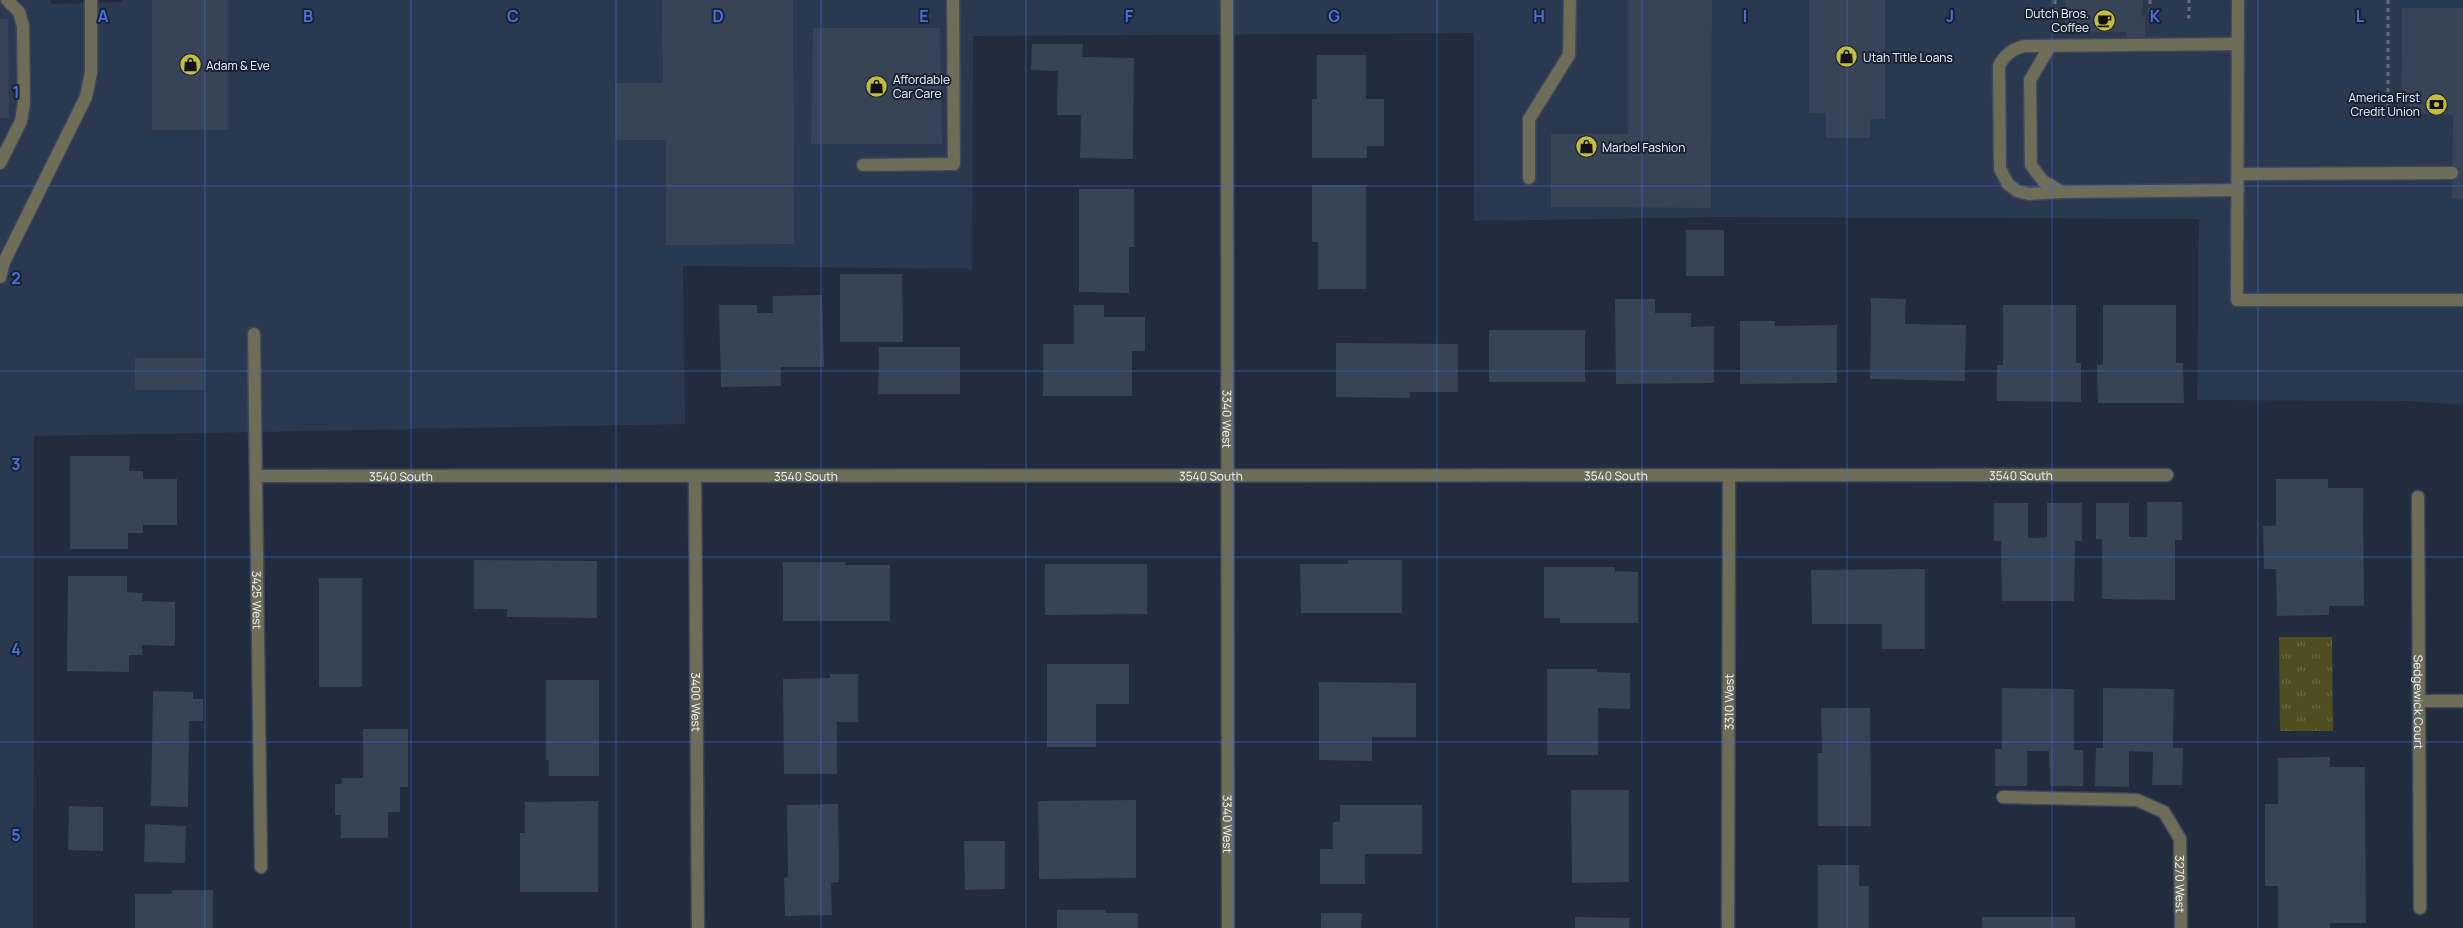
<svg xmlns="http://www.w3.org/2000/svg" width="2463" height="928" viewBox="0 0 2463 928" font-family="Manrope,sans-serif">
<defs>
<pattern id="park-tufts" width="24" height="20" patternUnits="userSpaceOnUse" patternTransform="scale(1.25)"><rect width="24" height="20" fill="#504d21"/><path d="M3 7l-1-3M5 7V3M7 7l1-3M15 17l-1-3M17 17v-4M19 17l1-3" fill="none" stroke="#6a6742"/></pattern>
</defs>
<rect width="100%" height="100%" fill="#222c3f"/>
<polygon fill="#2a3950" points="0,0 50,0 51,4 123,2 123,0 2463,0 2463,405 2408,401 2197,400 2199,219 1716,217 1474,221 1474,33 973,36 972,269 683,266 685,424 34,436 33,928 0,928"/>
<polygon fill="url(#park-tufts)" points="2279,637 2332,637 2333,731 2280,731"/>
<g fill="#374356">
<rect x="152" y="0" width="76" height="130"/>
<polygon points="662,0 793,0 794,244 666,245 666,140 615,140 615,83 663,83"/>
<polygon points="1628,0 1712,0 1711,208 1551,207 1551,134 1628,134"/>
<polygon points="1809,0 1885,0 1885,119 1870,119 1870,138 1826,138 1826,113 1809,113"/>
<polygon points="2065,0 2143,0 2143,8 2141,8 2142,17 2145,17 2145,42 2126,41 2126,32 2084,32 2082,24 2065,24"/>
<polygon points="2402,8 2463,8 2463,199 2452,199 2453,115 2409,114 2410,94 2401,94"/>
<polygon points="0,19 8,19 9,118 0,118"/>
<polygon points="813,28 940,28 942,144 811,144"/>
<polygon points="1032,44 1083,44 1082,57 1134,58 1133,159 1080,158 1081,115 1057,115 1058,71 1031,70"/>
<polygon points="1317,55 1366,55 1366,99 1384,99 1384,146 1367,146 1367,158 1312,158 1312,99 1317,99"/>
<polygon points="1312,185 1366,185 1366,289 1318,289 1318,242 1312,242"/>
<polygon points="1079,189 1134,189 1134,247 1129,247 1129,293 1079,292"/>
<rect x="1686" y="230" width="38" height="46"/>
<polygon points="840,274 902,274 903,342 840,342"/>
<polygon points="822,295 824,367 781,367 781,386 721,387 719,305 757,305 757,313 773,313 773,296"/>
<polygon points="1871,298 1906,299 1905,324 1966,325 1965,381 1870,379"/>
<polygon points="1615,299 1655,299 1655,313 1691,313 1691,327 1714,326 1714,383 1616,384"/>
<polygon points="1074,305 1104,305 1104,317 1145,317 1145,351 1132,351 1132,396 1043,396 1043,344 1074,344"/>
<polygon points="2003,305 2076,305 2076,363 2081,363 2081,402 1997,401 1997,365 2003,365"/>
<polygon points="2103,305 2176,305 2176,363 2183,363 2184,403 2098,403 2097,365 2103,365"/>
<polygon points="1740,321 1775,321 1775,326 1837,325 1837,383 1740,384"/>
<rect x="1489" y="330" width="96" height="52"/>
<polygon points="1336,343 1458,344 1458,392 1410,392 1410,398 1336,397"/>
<polygon points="879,347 960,347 960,394 878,394"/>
<rect x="135" y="358" width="70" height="32"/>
<polygon points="70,456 130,456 129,471 143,471 143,479 177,479 177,525 143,525 143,533 128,533 128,549 70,549"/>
<polygon points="2276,479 2328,479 2328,488 2363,488 2364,606 2329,606 2329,615 2277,616 2276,569 2264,569 2263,526 2276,526"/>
<polygon points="2147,502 2182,502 2182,540 2175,540 2175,600 2102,599 2102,539 2096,539 2096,503 2129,503 2129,537 2147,537"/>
<polygon points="1994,503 2028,503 2028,538 2037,538 2047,537 2047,503 2082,503 2082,541 2075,541 2074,601 2002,601 2001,541 1994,541"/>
<polygon points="474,560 597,561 597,618 507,617 507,609 474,609"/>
<polygon points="1348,560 1402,560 1402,613 1301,613 1300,564 1348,564"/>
<polygon points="783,562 845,562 845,565 890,565 890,621 783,621"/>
<polygon points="1045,564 1147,564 1147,614 1045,615"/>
<polygon points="1544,567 1615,567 1615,571 1638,572 1638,623 1560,623 1560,618 1544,618"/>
<polygon points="1925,569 1925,649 1882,649 1882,624 1812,624 1811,570"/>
<polygon points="68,576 127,576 127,592 142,593 142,601 175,602 175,646 142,645 142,655 129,655 129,672 67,671"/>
<rect x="319" y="578" width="43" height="109"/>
<polygon points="1047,664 1129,664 1129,704 1096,704 1096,747 1047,747"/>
<polygon points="1547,669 1597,669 1597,672 1630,673 1630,709 1598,708 1598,755 1547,755"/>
<polygon points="830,674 858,674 858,722 837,722 837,774 784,774 783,679 830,678"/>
<polygon points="546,680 599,680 599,776 549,776 549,760 546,760"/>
<polygon points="1319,682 1416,683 1416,737 1372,737 1372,761 1319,760"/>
<polygon points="2002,688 2074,689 2074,750 2083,750 2083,786 2050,786 2049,751 2027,751 2027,786 1995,786 1995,749 2002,749"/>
<polygon points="2103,688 2174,689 2173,748 2183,748 2182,785 2152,785 2153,752 2129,751 2129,787 2095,786 2096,748 2103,748"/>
<polygon points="153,691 193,692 193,699 203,699 203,721 189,721 188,807 151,806"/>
<polygon points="1821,708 1870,708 1871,826 1818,826 1818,753 1822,753"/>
<polygon points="363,729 408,729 408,787 400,787 400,812 388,812 388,838 341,838 341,815 335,815 335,784 342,784 342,778 363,778"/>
<polygon points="2330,757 2330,767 2365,767 2366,923 2330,923 2330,928 2278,928 2278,886 2265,886 2265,804 2278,804 2278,758"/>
<polygon points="1571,790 1629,790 1629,882 1572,883"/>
<polygon points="1136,800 1136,878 1039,879 1038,801"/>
<polygon points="598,801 598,892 520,892 520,833 525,833 525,802"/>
<polygon points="838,804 839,882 831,883 832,915 785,916 784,878 788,877 787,805"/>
<polygon points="1340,805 1422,805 1422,854 1365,854 1365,884 1320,884 1320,849 1333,849 1333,822 1340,822"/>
<polygon points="69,806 103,807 103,851 68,850"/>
<polygon points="145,824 186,826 185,863 144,862"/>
<polygon points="964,841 1005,841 1005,889 965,890"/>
<polygon points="1818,865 1859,865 1859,886 1869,886 1869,928 1818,928"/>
<polygon points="172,890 213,890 213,928 135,928 135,894 172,894"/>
<polygon points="1057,910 1105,910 1105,913 1138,913 1138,928 1057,928"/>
<polygon points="1321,913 1362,913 1361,928 1321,928"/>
<polygon points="1575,917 1630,918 1629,928 1575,928"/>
<rect x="1982" y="917" width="93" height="11"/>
</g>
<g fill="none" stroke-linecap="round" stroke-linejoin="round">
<defs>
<g id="service">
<polyline points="2238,0 2237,300 2463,300"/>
<path d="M 2237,44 L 2026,46 C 2015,47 2003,56 1999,66 L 2000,169 L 2008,184 L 2017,191 L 2029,194 L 2062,192 L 2238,190"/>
<polyline points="2050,46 2030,80 2031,165 2043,181 2062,192"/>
<polyline points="0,163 21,121 24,103 23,26 19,12 7,0"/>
<polyline points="863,165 954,164 953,0"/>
<polyline points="2238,174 2452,173"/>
<polyline points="1529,178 1529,119 1569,55 1570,0"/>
<polyline points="0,277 4,262 86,97 91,73 91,0"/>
<polyline points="2003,797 2137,800 2164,812 2180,839"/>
</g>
<g id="minor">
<path id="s1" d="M 1227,0 L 1228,928"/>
<path id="s2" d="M 254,334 L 261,867"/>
<path id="s3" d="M 256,476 L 2167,475"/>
<path id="s4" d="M 695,476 L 698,928"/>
<path id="s5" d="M 2418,497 L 2420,908"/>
<polyline points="2419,701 2463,701"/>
<path id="s6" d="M 2180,839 L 2181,928"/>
<path id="s7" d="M 1728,928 L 1729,476"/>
</g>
</defs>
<use href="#service" stroke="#3e485a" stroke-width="15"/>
<use href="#minor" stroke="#3e485a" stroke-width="15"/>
<g stroke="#626a7b" stroke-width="3" stroke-dasharray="4 4" stroke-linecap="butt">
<polyline points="2055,0 2055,19"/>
<polyline points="2150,0 2150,17 2153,17"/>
<polyline points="2388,0 2388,120"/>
<polyline points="2187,17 2189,17 2189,0"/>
</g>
<use href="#service" stroke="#6e6d58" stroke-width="12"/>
<use href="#minor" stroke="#6e6d58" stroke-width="12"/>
</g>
<path fill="none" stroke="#476fdf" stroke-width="1" stroke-opacity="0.55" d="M 205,0 L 205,928M 411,0 L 411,928M 616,0 L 616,928M 821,0 L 821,928M 1026,0 L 1026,928M 1232,0 L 1232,928M 1437,0 L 1437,928M 1642,0 L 1642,928M 1847,0 L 1847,928M 2052,0 L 2052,928M 2258,0 L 2258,928M 0,186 L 2463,186M 0,371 L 2463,371M 0,557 L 2463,557M 0,742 L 2463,742"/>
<defs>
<symbol id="cafe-disc" viewBox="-11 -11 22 22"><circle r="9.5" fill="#c4bc3e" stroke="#182334"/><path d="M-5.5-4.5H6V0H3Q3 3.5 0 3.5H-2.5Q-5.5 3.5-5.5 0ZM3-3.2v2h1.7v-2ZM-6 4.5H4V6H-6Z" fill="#111"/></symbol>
<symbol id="shop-disc" viewBox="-11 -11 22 22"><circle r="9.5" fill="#c4bc3e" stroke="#182334"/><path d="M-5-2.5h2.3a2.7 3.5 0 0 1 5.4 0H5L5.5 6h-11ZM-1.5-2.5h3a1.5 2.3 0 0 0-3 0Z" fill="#111"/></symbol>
<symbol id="bank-disc" viewBox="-11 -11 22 22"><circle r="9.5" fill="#c4bc3e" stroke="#182334"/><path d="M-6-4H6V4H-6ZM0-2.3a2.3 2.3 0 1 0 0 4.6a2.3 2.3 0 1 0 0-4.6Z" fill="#111"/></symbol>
</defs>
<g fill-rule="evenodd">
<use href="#cafe-disc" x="2092" y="8" width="25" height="25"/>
<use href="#shop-disc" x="1834" y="44" width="25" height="25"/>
<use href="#shop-disc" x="178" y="52" width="25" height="25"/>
<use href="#shop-disc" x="864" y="74" width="25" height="25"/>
<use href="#bank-disc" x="2424" y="92" width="25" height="25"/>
<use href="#shop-disc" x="1574" y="134" width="25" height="25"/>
</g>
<g text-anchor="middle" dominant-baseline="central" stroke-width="4" stroke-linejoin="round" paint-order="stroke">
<g font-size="12" fill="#edf3fd" stroke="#182334" text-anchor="start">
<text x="2089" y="13" text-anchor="end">Dutch Bros.<tspan x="2089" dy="14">Coffee</tspan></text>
<text x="1863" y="57">Utah Title Loans</text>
<text x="206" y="65">Adam &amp; Eve</text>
<text x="893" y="79">Affordable<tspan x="893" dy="14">Car Care</tspan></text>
<text x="2420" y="97" text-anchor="end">America First<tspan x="2420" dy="14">Credit Union</tspan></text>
<text x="1602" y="147">Marbel Fashion</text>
</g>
<g font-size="12" fill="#edf3fd" stroke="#182334">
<text stroke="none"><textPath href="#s1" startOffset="419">3340 West</textPath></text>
<text stroke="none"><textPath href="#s3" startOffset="1765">3540 South</textPath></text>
<text stroke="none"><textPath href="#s3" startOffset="145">3540 South</textPath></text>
<text stroke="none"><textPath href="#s3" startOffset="550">3540 South</textPath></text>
<text stroke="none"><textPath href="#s3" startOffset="955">3540 South</textPath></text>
<text stroke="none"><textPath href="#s3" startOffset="1360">3540 South</textPath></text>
<text stroke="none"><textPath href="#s2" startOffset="266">3425 West</textPath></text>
<text stroke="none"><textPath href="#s4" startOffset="226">3400 West</textPath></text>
<text stroke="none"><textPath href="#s7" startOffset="226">3310 West</textPath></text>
<text stroke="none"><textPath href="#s5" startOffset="205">Sedgewick Court</textPath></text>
<text stroke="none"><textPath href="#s1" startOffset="824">3340 West</textPath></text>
<text stroke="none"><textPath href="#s6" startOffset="45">3270 West</textPath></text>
</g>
</g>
<g font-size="16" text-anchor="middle" font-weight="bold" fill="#476fdf" stroke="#182334" stroke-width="4" stroke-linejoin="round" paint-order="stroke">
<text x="103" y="22">A</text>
<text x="308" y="22">B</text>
<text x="513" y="22">C</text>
<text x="718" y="22">D</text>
<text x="924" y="22">E</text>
<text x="1129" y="22">F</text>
<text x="1334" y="22">G</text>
<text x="1539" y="22">H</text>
<text x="1745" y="22">I</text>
<text x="1950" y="22">J</text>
<text x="2155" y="22">K</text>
<text x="2360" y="22">L</text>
<text x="16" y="98">1</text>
<text x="16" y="284">2</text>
<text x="16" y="470">3</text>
<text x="16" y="655">4</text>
<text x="16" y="841">5</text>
</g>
</svg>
